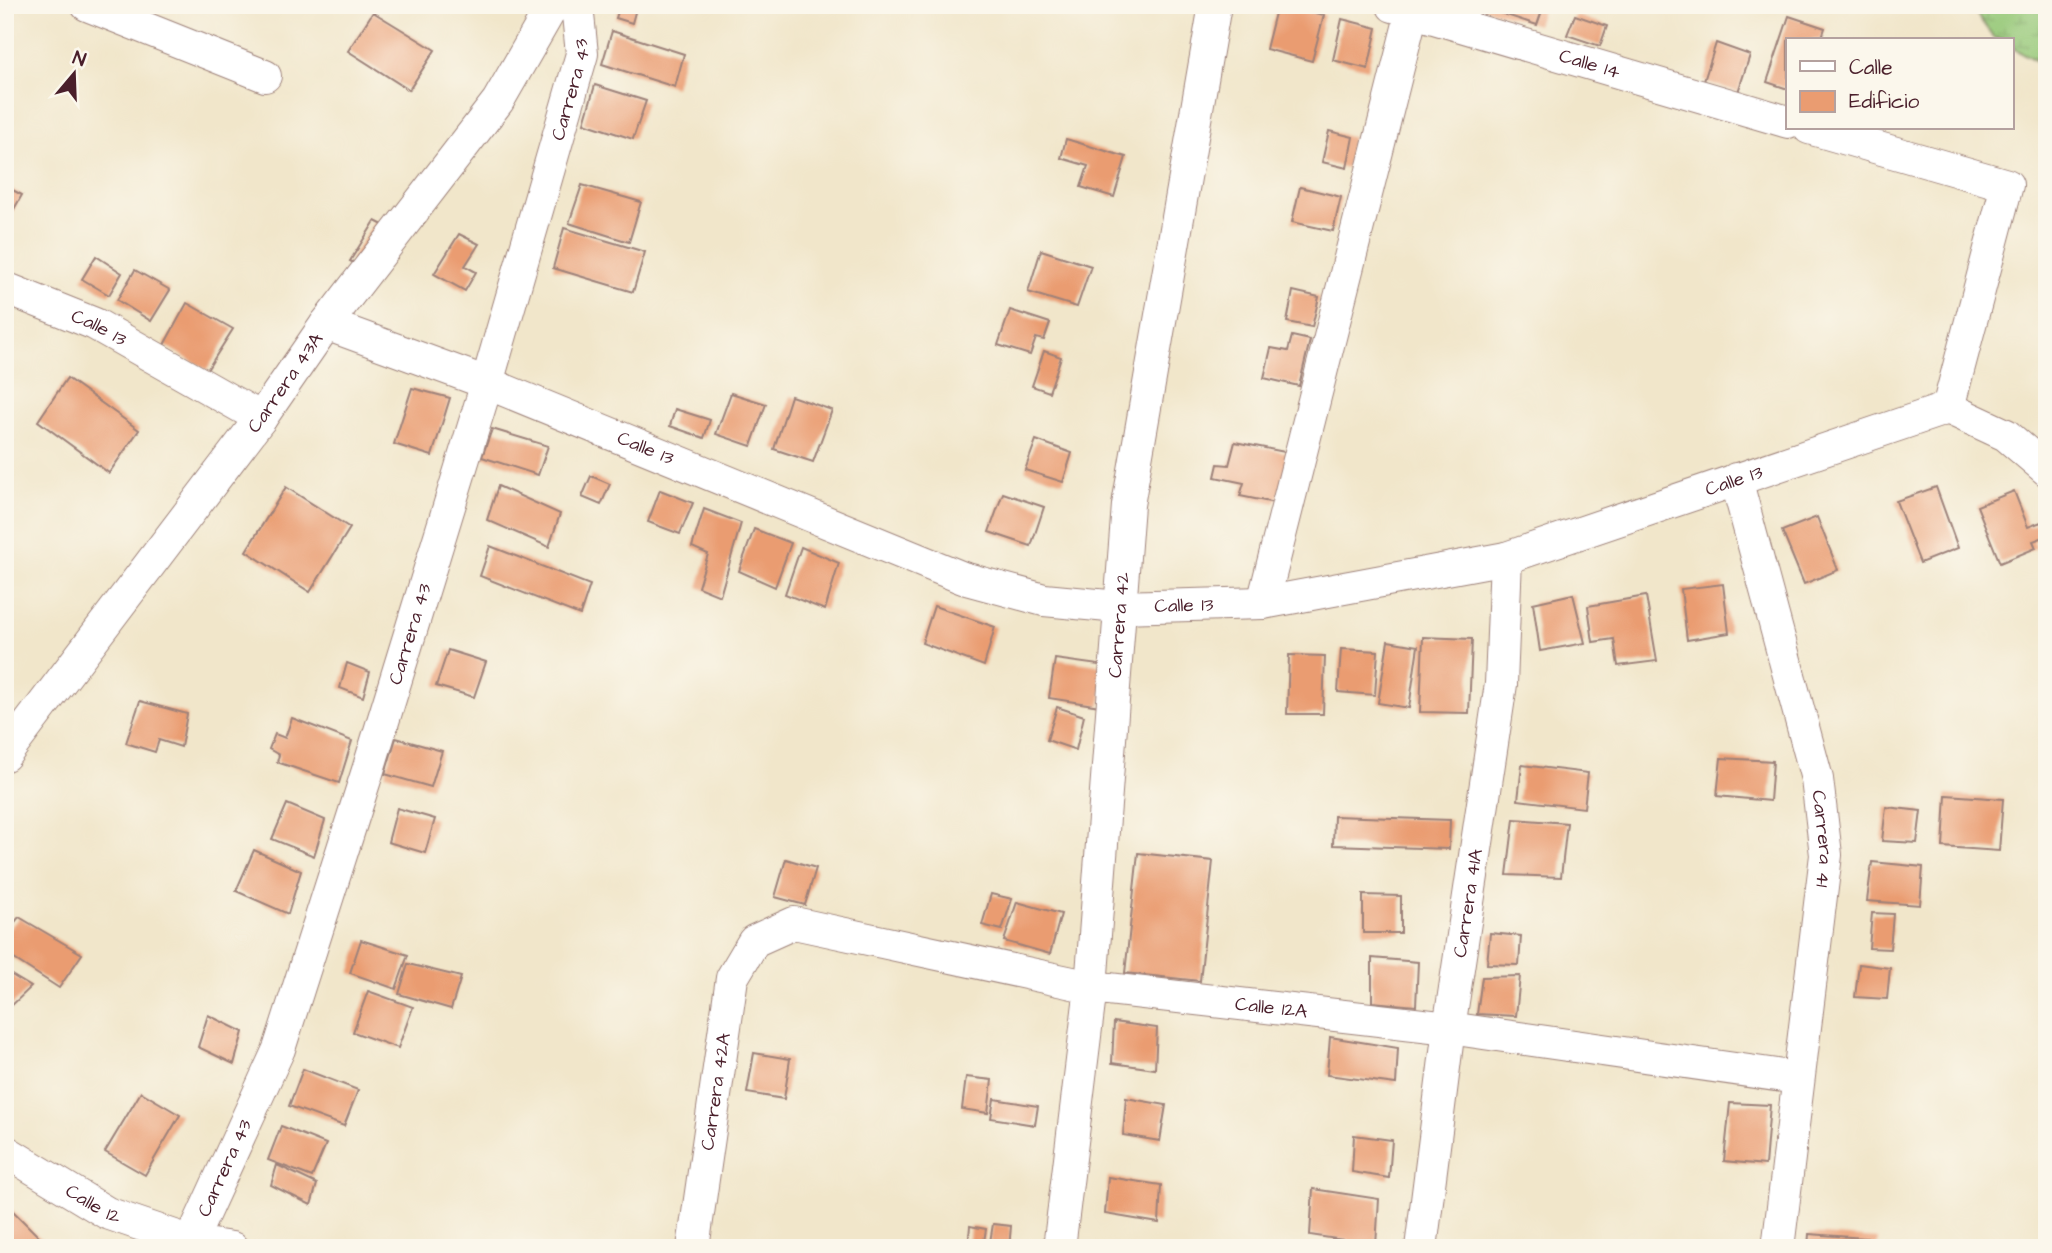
<svg xmlns="http://www.w3.org/2000/svg" width="2052" height="1253" viewBox="0 0 2052 1253" font-family="'Architects Daughter',sans-serif">
<defs>
<pattern id="wetland-marsh" width="20" height="14" patternUnits="userSpaceOnUse" patternTransform="scale(1.75)"><rect width="20" height="14" fill="#97c979"/><path d="M1 5h8M5 5V1M11 12h8M15 12V8" fill="none" stroke="#84ac69"/></pattern>
</defs>
<rect width="100%" height="100%" fill="#fbf7ec"/>
<filter id="ink" filterUnits="userSpaceOnUse"><feTurbulence type="fractalNoise" baseFrequency=".0143" numOctaves="2"/><feDisplacementMap in="SourceGraphic" scale="14" xChannelSelector="R" yChannelSelector="G"/><feConvolveMatrix kernelMatrix="1 2 1 2 8 2 1 2 1" color-interpolation-filters="sRGB"/></filter>
<filter id="wash" filterUnits="userSpaceOnUse"><feTurbulence type="fractalNoise" baseFrequency=".00686" numOctaves="4" result="noise"/><feDisplacementMap in="SourceGraphic" scale="28" xChannelSelector="R" yChannelSelector="G"/><feGaussianBlur stdDeviation="1.57" result="paint"/><feColorMatrix in="noise" values="0 0 0 0 0 0 0 0 0 0 0 0 0 0 0 0 0 1.4 0 .05"/><feComposite in="paint" operator="in"/></filter>
<g filter="url(#wash)">
<rect width="100%" height="100%" fill="#f1e6ca"/>
<polygon fill="url(#wetland-marsh)" stroke="#707452" stroke-width="2" points="1970,5 2047,5 2047,66 2012,48 2012,40 1994,38"/>
<g id="blocks">
<g fill="#ea9c71">
<polygon points="5,5 15,5 6,34 5,34"/>
<polygon points="620,5 637,5 632,23 616,18"/>
<polygon points="1277,5 1324,15 1312,61 1266,49"/>
<polygon points="1476,5 1544,5 1537,25"/>
<polygon points="373,12 435,50 409,90 348,51"/>
<polygon points="1575,15 1607,26 1600,46 1567,35"/>
<polygon points="1789,16 1825,28 1821,40 1788,40 1788,89 1767,82"/>
<polygon points="1342,19 1377,28 1368,69 1333,60"/>
<polygon points="612,31 684,54 675,87 602,64"/>
<polygon points="1716,43 1750,55 1738,92 1704,81"/>
<polygon points="595,85 646,101 633,139 584,123"/>
<polygon points="1329,131 1353,137 1347,168 1322,162"/>
<polygon points="1066,139 1126,157 1114,197 1081,187 1088,166 1061,158"/>
<polygon points="582,185 641,202 629,242 569,223"/>
<polygon points="5,186 22,195 5,225"/>
<polygon points="1300,187 1341,197 1333,231 1292,222"/>
<polygon points="375,221 383,225 358,265 350,261"/>
<polygon points="564,228 645,252 633,292 553,268"/>
<polygon points="459,234 479,244 465,266 476,272 465,291 434,274"/>
<polygon points="1041,250 1091,266 1077,307 1028,292"/>
<polygon points="96,256 122,273 109,295 82,279"/>
<polygon points="135,270 170,290 151,321 117,300"/>
<polygon points="1293,291 1319,297 1312,327 1287,322"/>
<polygon points="187,303 233,329 207,370 164,345"/>
<polygon points="1010,310 1050,323 1044,340 1036,338 1030,355 998,345"/>
<polygon points="1292,336 1310,340 1299,386 1264,378 1271,348 1288,351"/>
<polygon points="1044,351 1061,357 1049,392 1032,386"/>
<polygon points="67,378 139,430 109,473 38,421"/>
<polygon points="412,388 450,398 432,456 394,444"/>
<polygon points="731,393 766,404 751,446 716,434"/>
<polygon points="791,396 832,410 813,462 774,449"/>
<polygon points="675,409 710,420 704,438 670,426"/>
<polygon points="492,429 548,446 538,475 482,457"/>
<polygon points="1036,440 1072,453 1063,482 1025,470"/>
<polygon points="1235,442 1295,454 1275,503 1240,496 1244,483 1215,477 1218,464 1229,465"/>
<polygon points="591,476 610,484 601,505 582,497"/>
<polygon points="498,486 560,514 549,547 487,520"/>
<polygon points="286,487 350,528 310,592 246,551"/>
<polygon points="1936,487 1958,548 1920,563 1896,501"/>
<polygon points="660,490 693,503 680,534 648,522"/>
<polygon points="2014,491 2028,527 2041,522 2047,536 2033,541 2036,548 2000,563 1977,506"/>
<polygon points="1003,493 1044,507 1031,546 989,532"/>
<polygon points="704,509 741,523 720,596 698,587 708,554 692,547"/>
<polygon points="1817,517 1838,570 1804,584 1782,531"/>
<polygon points="754,529 791,543 775,587 739,571"/>
<polygon points="490,546 590,585 580,615 480,576"/>
<polygon points="801,547 839,563 825,610 785,594"/>
<polygon points="1723,584 1729,633 1687,640 1681,589"/>
<polygon points="1573,594 1585,643 1540,651 1533,603"/>
<polygon points="1646,596 1657,661 1618,666 1614,639 1593,642 1588,606"/>
<polygon points="934,606 995,627 984,666 922,643"/>
<polygon points="1423,637 1472,639 1469,713 1420,712"/>
<polygon points="1388,641 1418,646 1409,708 1378,703"/>
<polygon points="1341,649 1378,651 1375,695 1338,692"/>
<polygon points="448,650 486,662 474,697 436,686"/>
<polygon points="1289,655 1325,656 1323,714 1287,714"/>
<polygon points="1055,659 1106,666 1100,706 1049,698"/>
<polygon points="347,663 370,672 363,697 340,688"/>
<polygon points="140,701 187,714 181,747 159,740 155,752 126,743"/>
<polygon points="1057,707 1084,716 1076,750 1047,740"/>
<polygon points="292,718 352,741 339,783 277,762 279,755 269,749 275,734 285,738"/>
<polygon points="396,738 442,751 431,787 385,774"/>
<polygon points="1721,758 1773,761 1770,801 1717,796"/>
<polygon points="1522,765 1588,773 1584,808 1518,800"/>
<polygon points="1946,795 2003,799 1999,851 1943,847"/>
<polygon points="287,804 325,820 314,856 272,839"/>
<polygon points="1886,807 1921,811 1917,843 1882,841"/>
<polygon points="397,808 435,819 425,853 388,842"/>
<polygon points="1334,816 1450,820 1449,849 1333,845"/>
<polygon points="1514,819 1567,823 1561,877 1507,875"/>
<polygon points="254,850 301,871 288,914 236,891"/>
<polygon points="1138,853 1213,861 1200,981 1125,973"/>
<polygon points="786,859 816,868 805,905 775,897"/>
<polygon points="1872,862 1923,867 1920,905 1867,901"/>
<polygon points="991,894 1012,899 1002,930 982,925"/>
<polygon points="1363,895 1401,896 1401,933 1363,933"/>
<polygon points="1017,902 1061,914 1050,954 1004,941"/>
<polygon points="1872,913 1893,914 1890,949 1869,948"/>
<polygon points="19,917 82,954 59,988 5,953 5,934"/>
<polygon points="1490,933 1521,936 1519,965 1487,964"/>
<polygon points="361,940 408,955 396,989 350,973"/>
<polygon points="1372,958 1418,962 1416,1006 1372,1002"/>
<polygon points="408,964 461,977 451,1009 399,994"/>
<polygon points="1859,964 1890,968 1887,999 1855,997"/>
<polygon points="5,971 31,987 5,1012"/>
<polygon points="1520,976 1516,1016 1477,1014 1482,977"/>
<polygon points="368,991 413,1007 398,1048 353,1032"/>
<polygon points="208,1015 243,1032 234,1064 198,1047"/>
<polygon points="1114,1022 1157,1028 1155,1069 1112,1063"/>
<polygon points="1330,1037 1398,1048 1396,1084 1327,1075"/>
<polygon points="754,1053 790,1059 784,1099 747,1093"/>
<polygon points="303,1069 358,1090 344,1126 289,1106"/>
<polygon points="966,1077 992,1080 988,1113 962,1109"/>
<polygon points="141,1092 180,1115 145,1175 105,1152"/>
<polygon points="1126,1098 1166,1105 1160,1141 1123,1135"/>
<polygon points="994,1099 1038,1106 1035,1125 991,1118"/>
<polygon points="1730,1103 1770,1105 1765,1165 1724,1161"/>
<polygon points="281,1126 326,1144 312,1177 268,1160"/>
<polygon points="1354,1135 1392,1140 1389,1178 1352,1172"/>
<polygon points="277,1165 317,1184 311,1205 271,1185"/>
<polygon points="1108,1177 1161,1185 1159,1223 1105,1214"/>
<polygon points="1313,1189 1379,1199 1376,1245 1310,1235"/>
<polygon points="9,1207 41,1239 34,1248 5,1248 5,1211"/>
<polygon points="993,1224 1011,1226 1009,1248 989,1248"/>
<polygon points="970,1226 986,1229 983,1248 968,1248"/>
<polygon points="1809,1234 1878,1239 1877,1248 1808,1248"/>
</g>
</g>
</g>
<g filter="url(#ink)">
<use href="#blocks" fill-opacity="0" stroke="#9e827a" stroke-width="2"/>
<g fill="none" stroke-linecap="round" stroke-linejoin="round">
<defs>
<g id="street">
<polyline points="87,5 265,76"/>
<path id="s1" d="M 1393,6 L 1788,122"/>
<polyline points="1809,128 2007,185 1948,408"/>
<path id="s2" d="M 5,288 L 95,324 L 261,418"/>
<path id="s3" d="M 326,324 L 487,383 L 963,578 L 1044,600 L 1119,607 L 1263,603 L 1506,558 L 1948,408 L 2006,435 L 2047,470"/>
<path id="s4" d="M 1736,479 L 1817,779 L 1826,855 L 1778,1248"/>
<polyline points="1263,603 1412,12"/>
<path id="s5" d="M 5,755 L 261,418 L 326,324 L 498,101 L 553,5"/>
<path id="s6" d="M 5,1151 L 107,1213 L 192,1242 L 232,1248"/>
<path id="s7" d="M 188,1248 L 279,1049 L 369,767 L 487,383 L 582,54 L 577,5"/>
<path id="s8" d="M 693,1248 L 732,978 L 754,941 L 794,923 L 1091,987 L 1449,1028 L 1797,1078"/>
<path id="s9" d="M 1059,1248 L 1091,987 L 1128,505 L 1215,5"/>
<path id="s10" d="M 1421,1248 L 1449,1028 L 1501,684 L 1506,558"/>
</g>
</defs>
<use href="#street" stroke="#9e827a" stroke-width="34"/>
<use href="#street" stroke="#fff" stroke-width="32"/>
</g>
</g>
<g text-anchor="middle" dominant-baseline="central" stroke-width="5" stroke-linejoin="round" paint-order="stroke">
<g font-size="19" fill="#4a1f2b" stroke="#fbf7ec">
<text stroke="none"><textPath href="#s1" startOffset="205">Calle 14</textPath></text>
<text stroke="none"><textPath href="#s7" startOffset="1222">Carrera 43</textPath></text>
<text stroke="none"><textPath href="#s2" startOffset="102">Calle 13</textPath></text>
<text stroke="none"><textPath href="#s5" startOffset="466">Carrera 43A</textPath></text>
<text stroke="none"><textPath href="#s3" startOffset="343">Calle 13</textPath></text>
<text stroke="none"><textPath href="#s3" startOffset="1477">Calle 13</textPath></text>
<text stroke="none"><textPath href="#s3" startOffset="910">Calle 13</textPath></text>
<text stroke="none"><textPath href="#s9" startOffset="626">Carrera 42</textPath></text>
<text stroke="none"><textPath href="#s7" startOffset="654">Carrera 43</textPath></text>
<text stroke="none"><textPath href="#s4" startOffset="371">Carrera 41</textPath></text>
<text stroke="none"><textPath href="#s10" startOffset="348">Carrera 41A</textPath></text>
<text stroke="none"><textPath href="#s8" startOffset="845">Calle 12A</textPath></text>
<text stroke="none"><textPath href="#s8" startOffset="158">Carrera 42A</textPath></text>
<text stroke="none"><textPath href="#s7" startOffset="88">Carrera 43</textPath></text>
<text stroke="none"><textPath href="#s6" startOffset="103">Calle 12</textPath></text>
</g>
</g>
<rect width="2052" height="1253" fill="none" stroke="#fbf7ec" stroke-width="28"/>
<rect x="1786" y="38" width="228" height="91" fill="#fbf7ec" stroke="#b4a19f" stroke-width="2"/>
<rect x="1800" y="61" width="35" height="10" fill="#ffffff" stroke="#b4a19f" stroke-width="2"/>
<text x="1849" y="74" font-size="21" fill="#4a1f2b">Calle</text>
<rect x="1800" y="91" width="35" height="21" fill="#ea9c71" stroke="#b4a19f" stroke-width="2"/>
<text x="1849" y="108" font-size="21" fill="#4a1f2b">Edificio</text>
<g transform="translate(74 74) rotate(19)" stroke="#fbf7ec" stroke-width="5" paint-order="stroke">
<path d="M0-5L12 26L0 18L-12 26Z" fill="#4a1f2b"/>
<text y="-10" font-size="19" font-weight="bold" text-anchor="middle" fill="#4a1f2b">N</text>
</g>
</svg>
